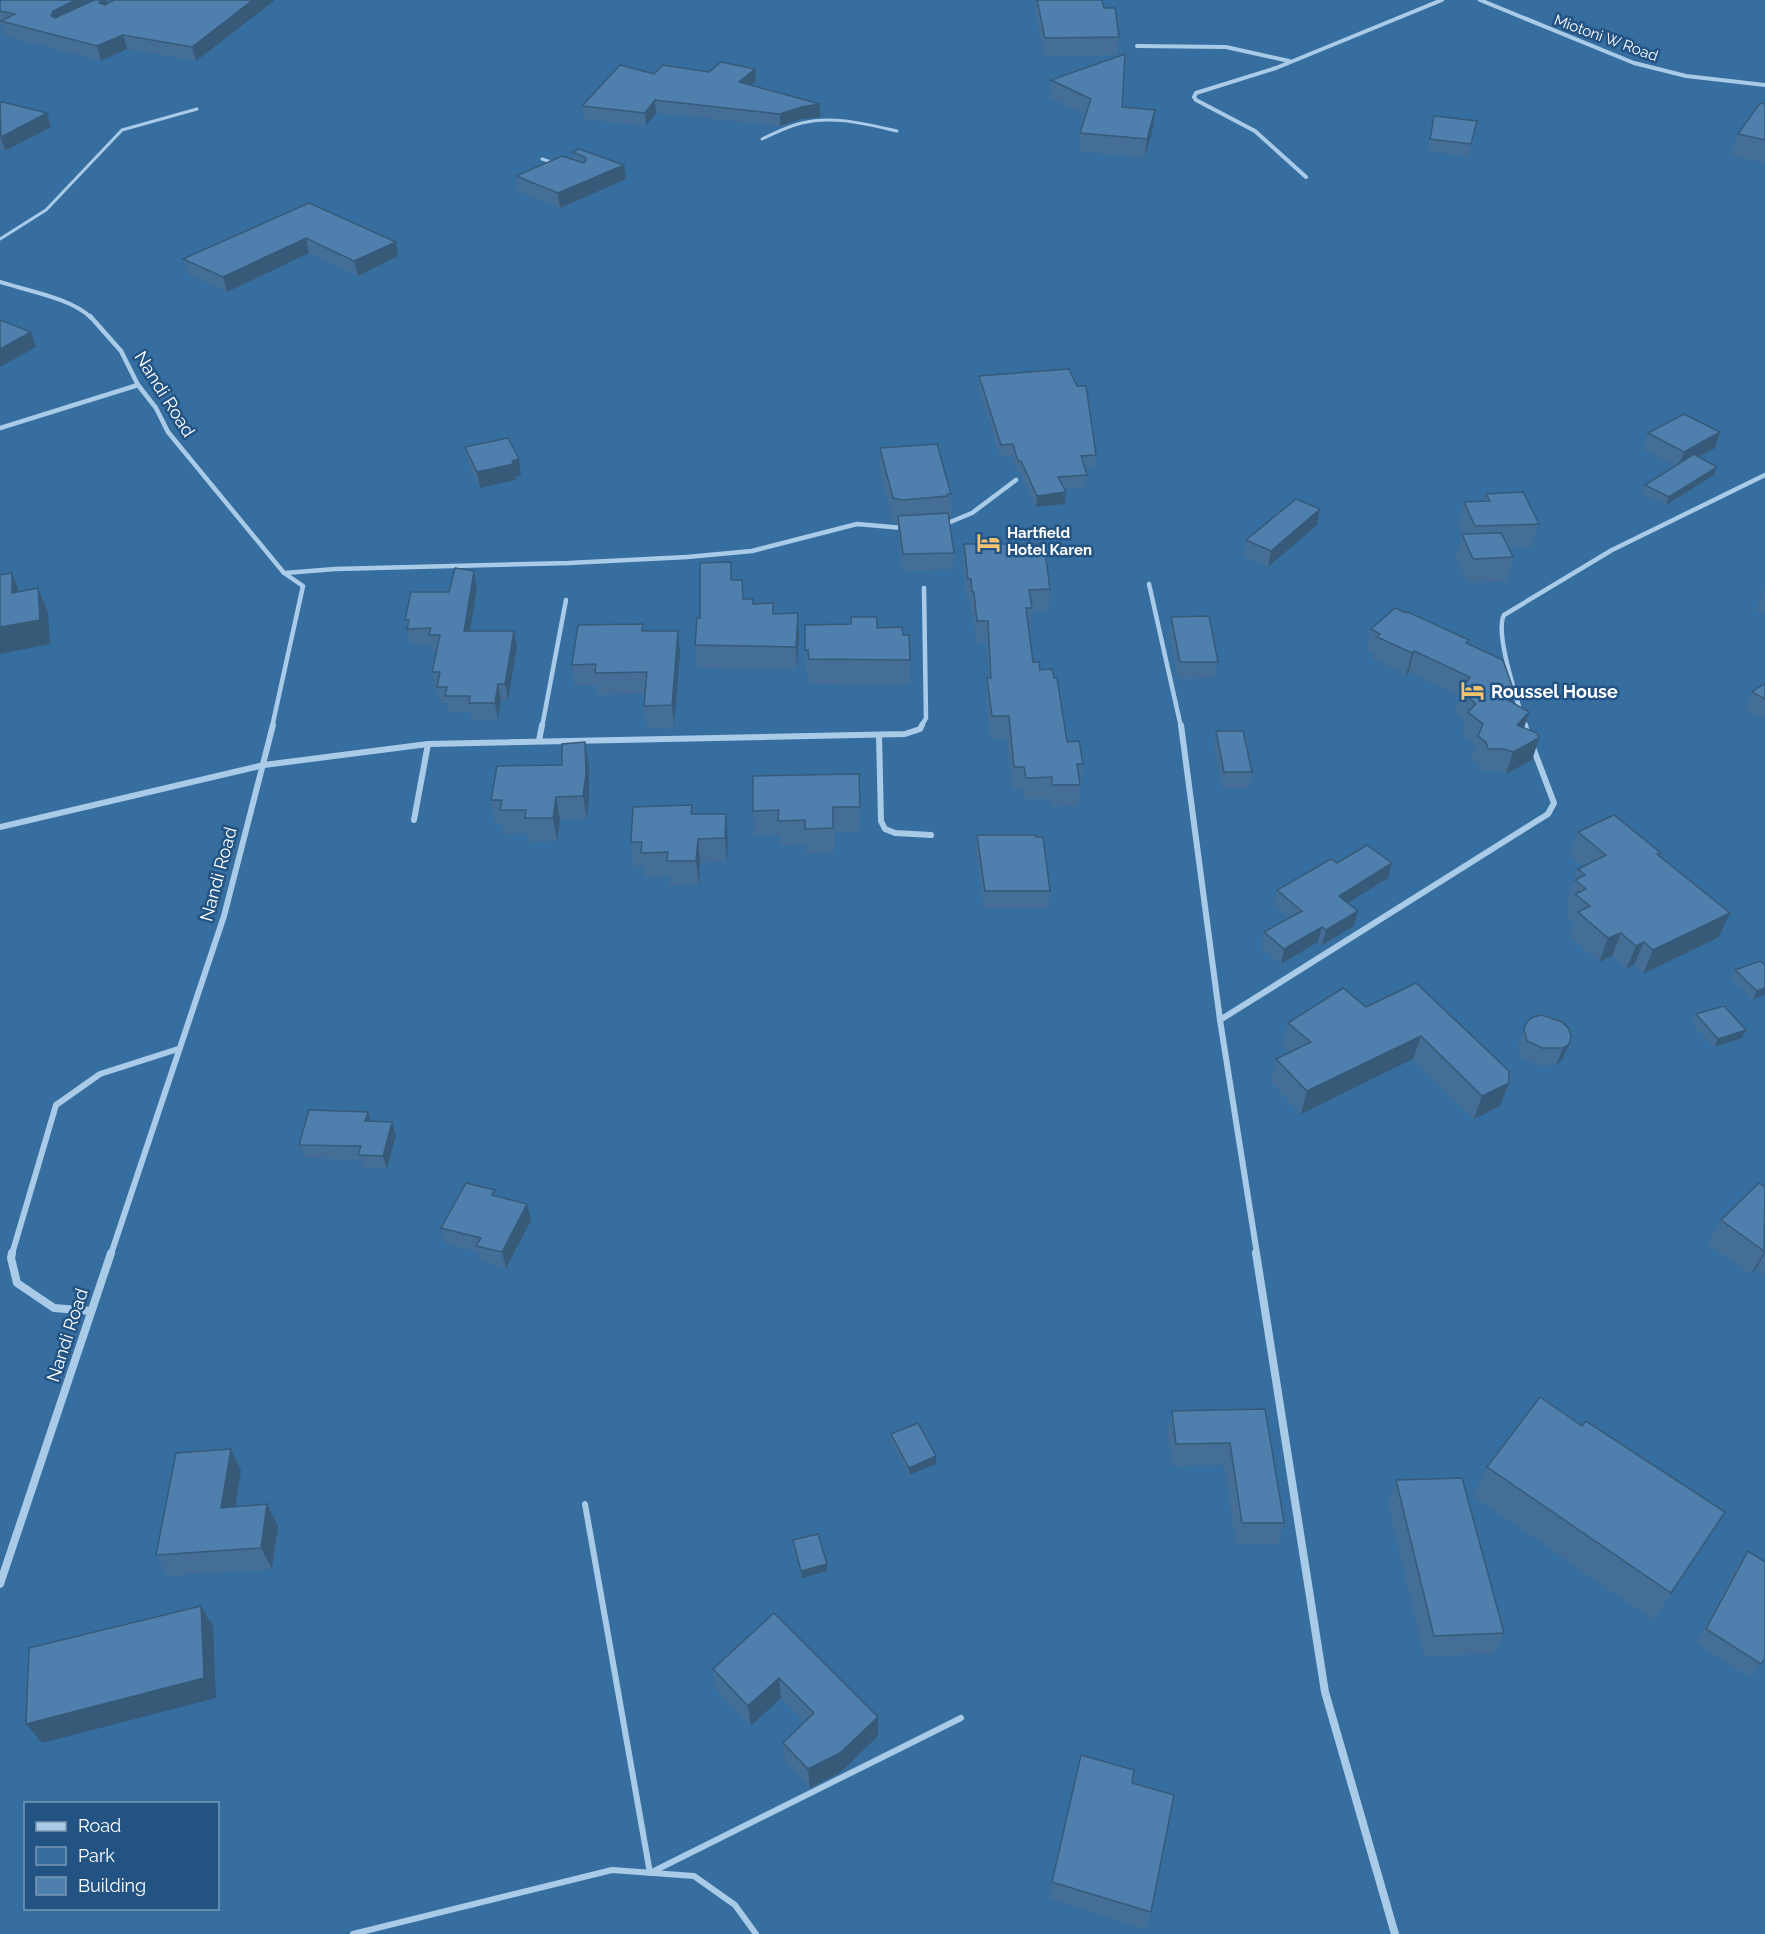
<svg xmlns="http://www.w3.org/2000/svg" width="1765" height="1934" viewBox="0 0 1765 1934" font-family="Raleway,sans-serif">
<rect width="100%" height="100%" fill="#225383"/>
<path fill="#366ea0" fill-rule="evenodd" d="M 0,0 L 1765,0 L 1765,1934 L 0,1934 ZM 26,1804 L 218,1804 L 218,1908 L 26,1908 Z"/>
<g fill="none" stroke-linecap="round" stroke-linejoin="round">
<g stroke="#aacbe8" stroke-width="3">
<path d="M 762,139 C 775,133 788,126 802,123 C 833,115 866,124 897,131"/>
<polyline points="542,159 554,163"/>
<polyline points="0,239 46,210 122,130 197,109"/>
</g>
<g stroke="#aacbe8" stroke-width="6">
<polyline points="585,1504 650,1873 961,1718"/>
<polyline points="353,1934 612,1870 694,1876 735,1905 756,1934"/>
</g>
<g stroke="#aacbe8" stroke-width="4">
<polyline points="1480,0 1634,63 1686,76 1765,85"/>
<polyline points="1137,46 1226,47 1289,61"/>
<polyline points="1306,177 1255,131 1196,100 1194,97 1196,93 1276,68 1442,0"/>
<path d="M 0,282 C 25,290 74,299 91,318"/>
</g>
<g stroke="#aacbe8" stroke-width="4.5">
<polyline points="90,316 121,351 138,385 156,408 168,432 284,573 303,586 272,727"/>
<polyline points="0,428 138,385"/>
<polyline points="943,525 972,513 1016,480"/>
<polyline points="285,573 335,569 569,563 687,557 752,551 857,524 903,528"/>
<polyline points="1149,584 1181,727"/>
<polyline points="542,727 566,600"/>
<polyline points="921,727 926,718 924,588"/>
<path d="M 1525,727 C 1519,705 1494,633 1504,615 L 1612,550 L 1765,475"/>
</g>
<g stroke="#aacbe8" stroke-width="6">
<polyline points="1181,725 1220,1020 1257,1254"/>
<polyline points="1525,725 1528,736"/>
<polyline points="879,735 881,821 885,829 895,833 931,835"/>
<polyline points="539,741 542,725"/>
<polyline points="414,820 428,744"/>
<polyline points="0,827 264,765 428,744 905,734 920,729 922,725"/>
<polyline points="1220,1020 1548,814 1554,803 1532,745"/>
<polyline points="12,1254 56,1105 100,1074 178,1049"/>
<polyline points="111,1254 224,916 273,725"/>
</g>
<g stroke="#aacbe8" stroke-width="8">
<polyline points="12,1253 11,1258 17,1283 54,1308 91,1311"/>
<polyline points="1256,1253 1325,1692 1395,1934"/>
<polyline points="0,1584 111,1253"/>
</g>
</g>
<g fill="#446e95">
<polygon points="0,0 93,0 107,4 114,0 275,0 196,61 127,49 101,61 5,36 2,24 0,24"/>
<polygon points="1035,0 1102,0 1104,8 1119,37 1118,55 1044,56 1035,11"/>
<polygon points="755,69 756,81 751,85 820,117 801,119 780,126 656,113 646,126 584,119 582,106 654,74"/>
<polygon points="1051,80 1122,107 1155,110 1153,128 1145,158 1079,151 1080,133 1086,115 1050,98"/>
<polygon points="0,103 47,113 51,127 5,151 0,150"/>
<polygon points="1765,104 1765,163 1731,155 1738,134"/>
<polygon points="1434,116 1475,133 1468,156 1427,151"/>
<polygon points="572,152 624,165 626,179 560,208 518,191 516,176 573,160"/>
<polygon points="309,203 398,256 358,276 309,253 227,292 188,274 183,259"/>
<polygon points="979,376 1096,455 1095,466 1084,467 1087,475 1086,487 1064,488 1065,504 1036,507 1020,472 1018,472 1013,456 1000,456 978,387"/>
<polygon points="1648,433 1715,448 1698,457 1714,475 1666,505 1642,493 1645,485 1675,466 1643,449"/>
<polygon points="465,447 519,459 521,475 516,477 516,480 480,488 468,463"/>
<polygon points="880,448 951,494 951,517 949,517 954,553 953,569 902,571 898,532 898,523 893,522 880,472"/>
<polygon points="1486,494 1539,524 1532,547 1509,548 1513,557 1506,582 1467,583 1456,558 1462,535 1458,526 1464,502 1484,501"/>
<polygon points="1320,509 1317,525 1268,567 1243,556 1246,540"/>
<polygon points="964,544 1050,589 1049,611 1032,611 1030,630 1029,630 1033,662 1040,670 1067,742 1083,764 1078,806 1051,807 1050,799 1024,799 1023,789 1012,789 1007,738 991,738 986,700 987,678 989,678 987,643 976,643 973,614 971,614 970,600 967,600 963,566"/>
<polygon points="731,562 732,580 744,599 753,599 753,604 774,614 798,613 799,636 797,669 697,668 695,645 700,618"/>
<polygon points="474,571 477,588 470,631 517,647 508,700 501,700 498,719 472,720 470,712 449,713 447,703 441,703 437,688 435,689 432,672 436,651 433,651 431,644 411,645 405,620 449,592"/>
<polygon points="1765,587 1765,613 1756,610"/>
<polygon points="1171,617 1218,662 1215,678 1178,679 1169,633"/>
<polygon points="805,625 877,628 903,635 910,660 910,685 809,684 809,675 806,675"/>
<polygon points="1371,629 1469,640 1468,643 1512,703 1529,712 1524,728 1539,738 1532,760 1506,774 1497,770 1481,770 1479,764 1471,758 1475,745 1462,734 1465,722 1455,713 1460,696 1409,672 1406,675 1372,658 1373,654 1366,651"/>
<polygon points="644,631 680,652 674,727 647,728 644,706 645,694 598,695 597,686 575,686 572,665"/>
<polygon points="1765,683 1765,719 1745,709 1752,692"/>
<polygon points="1216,731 1252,772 1249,788 1222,788 1214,747"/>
<polygon points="585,742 589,766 589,797 587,819 560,820 557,841 529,842 528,833 504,834 502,823 495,823 491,800 562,765"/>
<polygon points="859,774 860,831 834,832 834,853 806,854 805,845 780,846 779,835 754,835 753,811"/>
<polygon points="692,805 693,814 728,838 727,862 700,863 699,885 670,886 669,877 644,877 643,866 634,867 631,842"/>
<polygon points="1578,832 1661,853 1660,856 1719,937 1643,974 1634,965 1626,969 1612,956 1599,962 1569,935 1574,923 1566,917 1570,906 1567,903 1570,893 1569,892 1578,869 1583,866 1569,855"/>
<polygon points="977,835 1050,891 1049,908 984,908 976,852"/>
<polygon points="1337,863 1392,863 1388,878 1348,903 1354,926 1322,945 1318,942 1281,964 1261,947 1264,932 1289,918 1274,905 1277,890"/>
<polygon points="1735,970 1765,995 1753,999 1731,978"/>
<polygon points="1366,1007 1509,1083 1500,1106 1474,1119 1413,1059 1301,1114 1271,1082 1276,1059 1290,1052 1282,1046 1288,1023"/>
<polygon points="1696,1014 1742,1038 1714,1047 1692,1023"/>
<polygon points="1527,1022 1569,1029 1562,1060 1556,1065 1536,1065 1521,1057 1518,1045"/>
<polygon points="371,1122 396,1136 387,1169 363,1168 360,1160 304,1158 299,1145"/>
<polygon points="1765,1187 1765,1275 1756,1269 1751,1274 1708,1244 1721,1220"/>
<polygon points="495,1190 497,1197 527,1204 531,1220 506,1268 481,1261 478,1252 445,1243 441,1228"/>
<polygon points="1265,1409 1284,1523 1278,1544 1236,1544 1224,1465 1172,1466 1167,1433 1172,1411"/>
<polygon points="1582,1426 1671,1593 1653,1620 1473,1496 1487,1467"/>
<polygon points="891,1434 936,1464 909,1475 891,1442"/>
<polygon points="241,1471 236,1507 267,1504 278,1526 272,1569 168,1576 156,1555"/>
<polygon points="1396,1480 1504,1633 1493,1654 1424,1656 1388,1502"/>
<polygon points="793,1540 827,1571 802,1578 793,1547"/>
<polygon points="1748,1551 1761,1664 1751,1678 1696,1643 1738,1565"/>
<polygon points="774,1613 878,1717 878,1736 841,1772 810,1788 785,1762 783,1743 805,1722 781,1698 751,1726 716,1689 713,1669"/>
<polygon points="1132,1783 1151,1912 1146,1929 1049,1899 1052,1882"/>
</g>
<g fill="#375a79">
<polygon points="76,0 93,0 95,8 57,26 51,16 53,11"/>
<polygon points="102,0 106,0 109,11 99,3"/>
<polygon points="253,0 275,0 196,61 192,47"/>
<polygon points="123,35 127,49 101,61 97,46"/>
<polygon points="755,69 756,81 740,95 739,82"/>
<polygon points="655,100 656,113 646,126 645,113"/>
<polygon points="820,104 820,117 801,119 780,126 780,114 801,107"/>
<polygon points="1155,110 1153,128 1145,158 1147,139"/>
<polygon points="47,113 51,127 5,151 1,137"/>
<polygon points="624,165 626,179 560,208 558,193"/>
<polygon points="306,238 309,253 227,292 223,277"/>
<polygon points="396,242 398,256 358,276 354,261"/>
<polygon points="31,332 36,347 0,367 0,349"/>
<polygon points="1720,432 1715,448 1678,468 1684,452"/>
<polygon points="519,459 521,475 516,477 516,480 480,488 477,472"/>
<polygon points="1717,467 1714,475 1666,505 1669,497"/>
<polygon points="1066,492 1065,504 1036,507 1037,496"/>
<polygon points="1320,509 1317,525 1268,567 1271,551"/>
<polygon points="474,571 477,588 467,648 464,631"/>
<polygon points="12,573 21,597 12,593"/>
<polygon points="38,588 48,612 50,644 0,654 0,627"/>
<polygon points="798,613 799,636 797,669 796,647"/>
<polygon points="514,631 517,647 508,700 505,684"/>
<polygon points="678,631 680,652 674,727 672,705"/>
<polygon points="1414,651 1409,672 1406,675 1412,653"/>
<polygon points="498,684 501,700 498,719 495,703"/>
<polygon points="1515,694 1508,715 1508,700"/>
<polygon points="1529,712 1522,734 1517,725"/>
<polygon points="1539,738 1532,760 1506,774 1513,752"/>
<polygon points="585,742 589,766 589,797 587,819 583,796"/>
<polygon points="556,797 560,820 557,841 553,818"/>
<polygon points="726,814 728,838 727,862 725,838"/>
<polygon points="698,839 700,863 699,885 696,861"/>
<polygon points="1392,863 1388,878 1335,911 1339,896"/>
<polygon points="1358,911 1354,926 1322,945 1326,930"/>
<polygon points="1730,913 1719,937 1643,974 1653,950"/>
<polygon points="1322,927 1318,942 1281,964 1284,949"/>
<polygon points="1621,933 1612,956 1599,962 1608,938"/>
<polygon points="1644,942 1634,965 1626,969 1636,946"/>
<polygon points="1765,988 1765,995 1753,999 1757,991"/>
<polygon points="1746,1030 1742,1038 1714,1047 1718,1039"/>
<polygon points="1421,1036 1413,1059 1301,1114 1307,1091"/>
<polygon points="1569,1044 1562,1060 1556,1065 1563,1048"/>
<polygon points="1509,1083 1500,1106 1474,1119 1482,1096"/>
<polygon points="368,1112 372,1126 365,1121"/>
<polygon points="392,1122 396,1136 387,1169 383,1156"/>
<polygon points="527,1204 531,1220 506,1268 502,1252"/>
<polygon points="1765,1250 1765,1253 1756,1269 1751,1274"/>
<polygon points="231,1449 241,1471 232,1529 221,1508"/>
<polygon points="936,1456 936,1464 909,1475 909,1468"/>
<polygon points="267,1504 278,1526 272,1569 261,1548"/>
<polygon points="827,1564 827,1571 802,1578 801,1571"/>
<polygon points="201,1606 213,1626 216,1698 42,1743 26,1724"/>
<polygon points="779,1678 781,1698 751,1726 748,1706"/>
<polygon points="878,1717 878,1736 841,1772 810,1788 808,1769"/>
</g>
<g fill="#4f80ad" stroke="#375a79" stroke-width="1.5">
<polygon points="0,0 76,0 53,11 51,16 55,18 94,0 102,0 99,3 105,5 114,0 253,0 192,47 123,35 97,46 1,21 15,14 0,11"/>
<polygon points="1037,0 1102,0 1104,8 1115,8 1119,37 1045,38"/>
<polygon points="1125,54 1122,107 1155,110 1147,139 1080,133 1091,99 1051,80"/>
<polygon points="721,62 755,69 739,82 820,104 801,107 780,114 655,100 645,113 582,106 620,65 654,74 663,65 709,72"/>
<polygon points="2,102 47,113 1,137 0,103"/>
<polygon points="1760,103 1765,104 1765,140 1738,134"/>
<polygon points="1434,116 1477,121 1471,144 1430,139"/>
<polygon points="579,149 624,165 558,193 516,176 562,156 584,163 586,160 585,157 572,152"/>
<polygon points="309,203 396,242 354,261 306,238 223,277 183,259"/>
<polygon points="0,320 31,332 0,349"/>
<polygon points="1069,369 1077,386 1086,386 1096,455 1081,456 1087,475 1058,477 1066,492 1037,496 1021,461 1018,461 1013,444 1001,445 979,376"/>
<polygon points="1684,414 1720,432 1684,452 1648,433"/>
<polygon points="508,438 519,459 512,461 514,464 477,472 465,447"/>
<polygon points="937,444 951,494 947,494 947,496 902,500 893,498 880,448"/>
<polygon points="1694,454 1717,467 1669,497 1645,485"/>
<polygon points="1523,492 1539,524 1475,526 1464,502 1490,501 1486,494"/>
<polygon points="1296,499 1320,509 1271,551 1246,540"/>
<polygon points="948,513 954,553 903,554 898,516"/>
<polygon points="1501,533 1513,557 1473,559 1462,534"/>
<polygon points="964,544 1044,544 1050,589 1029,590 1032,608 1026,608 1033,662 1039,662 1040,670 1052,669 1054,678 1057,678 1067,742 1079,741 1083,764 1077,764 1080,785 1052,785 1052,777 1026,778 1024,767 1014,767 1009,716 992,716 987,678 991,678 988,621 977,621 974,592 972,592 971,579 968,579"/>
<polygon points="731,562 731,580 742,580 743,599 753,599 753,604 773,603 773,614 798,613 796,647 695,645 697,618 700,618 700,563"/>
<polygon points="455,568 474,571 464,631 514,631 505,684 498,684 495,703 469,703 470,696 445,696 447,687 437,687 440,672 432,672 440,635 429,635 431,628 407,629 409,620 405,620 411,592 449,592"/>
<polygon points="12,573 12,593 38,588 40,620 0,627 0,575"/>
<polygon points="1395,608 1406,613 1408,612 1469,640 1466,643 1503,660 1515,694 1508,700 1529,712 1517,725 1537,733 1539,738 1513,752 1504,749 1488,749 1486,742 1478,736 1483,724 1468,712 1476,704 1461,691 1470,677 1414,651 1412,653 1377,637 1380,634 1371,629"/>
<polygon points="1209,616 1218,662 1180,662 1171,617"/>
<polygon points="851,617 877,617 877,628 902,627 903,635 909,635 910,660 809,659 808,650 805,650 805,625 851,624"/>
<polygon points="643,624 642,631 678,631 672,705 644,706 647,672 595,673 596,664 572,665 578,625"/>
<polygon points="1765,683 1765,699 1752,692"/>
<polygon points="1216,731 1243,731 1252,772 1224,772"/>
<polygon points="585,742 586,774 583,796 556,797 553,818 525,818 526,810 500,810 502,800 491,800 497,766 562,765 562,744"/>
<polygon points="859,774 860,807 833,807 833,828 805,829 805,820 778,821 779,810 753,811 753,776"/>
<polygon points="692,805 691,814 726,814 725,838 698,839 696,861 667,861 668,852 641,853 642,842 631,842 633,807"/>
<polygon points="1614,815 1661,853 1657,854 1730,913 1653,950 1644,942 1636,946 1621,933 1608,938 1578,912 1590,906 1575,894 1586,889 1575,880 1585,875 1578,869 1606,855 1578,832"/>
<polygon points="977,835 1035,835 1036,837 1043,837 1050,891 985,891"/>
<polygon points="1367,845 1392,863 1339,896 1358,911 1326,930 1322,927 1284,949 1264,932 1302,911 1277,890 1331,859 1337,863"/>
<polygon points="1760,961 1765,965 1765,988 1757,991 1735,970"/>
<polygon points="1416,983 1509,1071 1509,1083 1482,1096 1421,1036 1307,1091 1276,1059 1311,1042 1288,1023 1343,988 1366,1007"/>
<polygon points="1724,1006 1746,1030 1718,1039 1696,1014"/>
<polygon points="1542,1015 1562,1022 1569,1029 1571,1037 1569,1044 1563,1048 1542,1048 1527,1041 1524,1029 1527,1022 1533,1017"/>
<polygon points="309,1110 368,1112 365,1121 392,1122 383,1156 358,1155 361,1146 299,1145"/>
<polygon points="466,1183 495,1190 492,1195 527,1204 502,1252 476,1246 481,1238 441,1228"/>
<polygon points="1759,1183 1765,1187 1764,1251 1721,1220"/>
<polygon points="1540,1397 1582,1426 1586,1421 1725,1512 1671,1593 1487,1467"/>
<polygon points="1265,1409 1284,1523 1242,1523 1230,1443 1176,1444 1172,1411"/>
<polygon points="918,1423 936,1456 909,1468 891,1434"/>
<polygon points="231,1449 221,1508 267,1504 261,1548 156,1555 176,1453"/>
<polygon points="1462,1478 1504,1633 1434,1636 1396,1480"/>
<polygon points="818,1534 827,1564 801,1571 793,1540"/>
<polygon points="1748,1551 1765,1562 1765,1658 1761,1664 1706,1629"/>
<polygon points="201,1606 204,1678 26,1724 29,1648"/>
<polygon points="774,1613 878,1717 840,1753 808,1769 783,1743 814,1713 779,1678 748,1706 713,1669"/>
<polygon points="1081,1755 1134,1770 1132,1783 1174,1795 1151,1912 1052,1882"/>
</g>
<defs>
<symbol id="hotel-bare" viewBox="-9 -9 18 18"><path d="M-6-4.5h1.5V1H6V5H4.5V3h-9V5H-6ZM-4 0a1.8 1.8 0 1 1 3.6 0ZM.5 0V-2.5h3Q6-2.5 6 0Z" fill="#f4c36c" stroke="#225383" stroke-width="2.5" paint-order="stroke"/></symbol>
</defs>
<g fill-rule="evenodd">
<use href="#hotel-bare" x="972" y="526" width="33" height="33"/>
<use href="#hotel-bare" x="1456" y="674" width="33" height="33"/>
</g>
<g text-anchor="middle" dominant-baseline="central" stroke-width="5" stroke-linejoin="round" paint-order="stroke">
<g font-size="15" fill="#fff" stroke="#225383">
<text transform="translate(1606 38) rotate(20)">Miotoni W Road</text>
</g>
<g font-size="15" font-weight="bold" fill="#fff" stroke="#225383" text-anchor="start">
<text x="1007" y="533">Hartfield<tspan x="1007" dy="17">Hotel Karen</tspan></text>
</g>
<g font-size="18" fill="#fff" stroke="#225383">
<text transform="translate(165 394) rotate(58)">Nandi Road</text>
<text transform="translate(218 874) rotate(-75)">Nandi Road</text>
<text transform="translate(67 1335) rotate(-72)">Nandi Road</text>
</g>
<g font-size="18" font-weight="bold" fill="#fff" stroke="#225383" text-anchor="start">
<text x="1491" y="691">Roussel House</text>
</g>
</g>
<rect x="24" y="1802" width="195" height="108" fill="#225383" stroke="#7a98b5" stroke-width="1.5"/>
<rect x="36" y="1822" width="30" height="9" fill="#aacbe8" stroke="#7a98b5" stroke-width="1.5"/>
<text x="78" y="1832" font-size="18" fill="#ffffff">Road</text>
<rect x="36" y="1847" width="30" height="18" fill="#366ea0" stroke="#7a98b5" stroke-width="1.5"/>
<text x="78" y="1862" font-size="18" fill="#ffffff">Park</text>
<rect x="36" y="1877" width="30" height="18" fill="#4f80ad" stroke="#7a98b5" stroke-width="1.5"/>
<text x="78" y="1892" font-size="18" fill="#ffffff">Building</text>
</svg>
